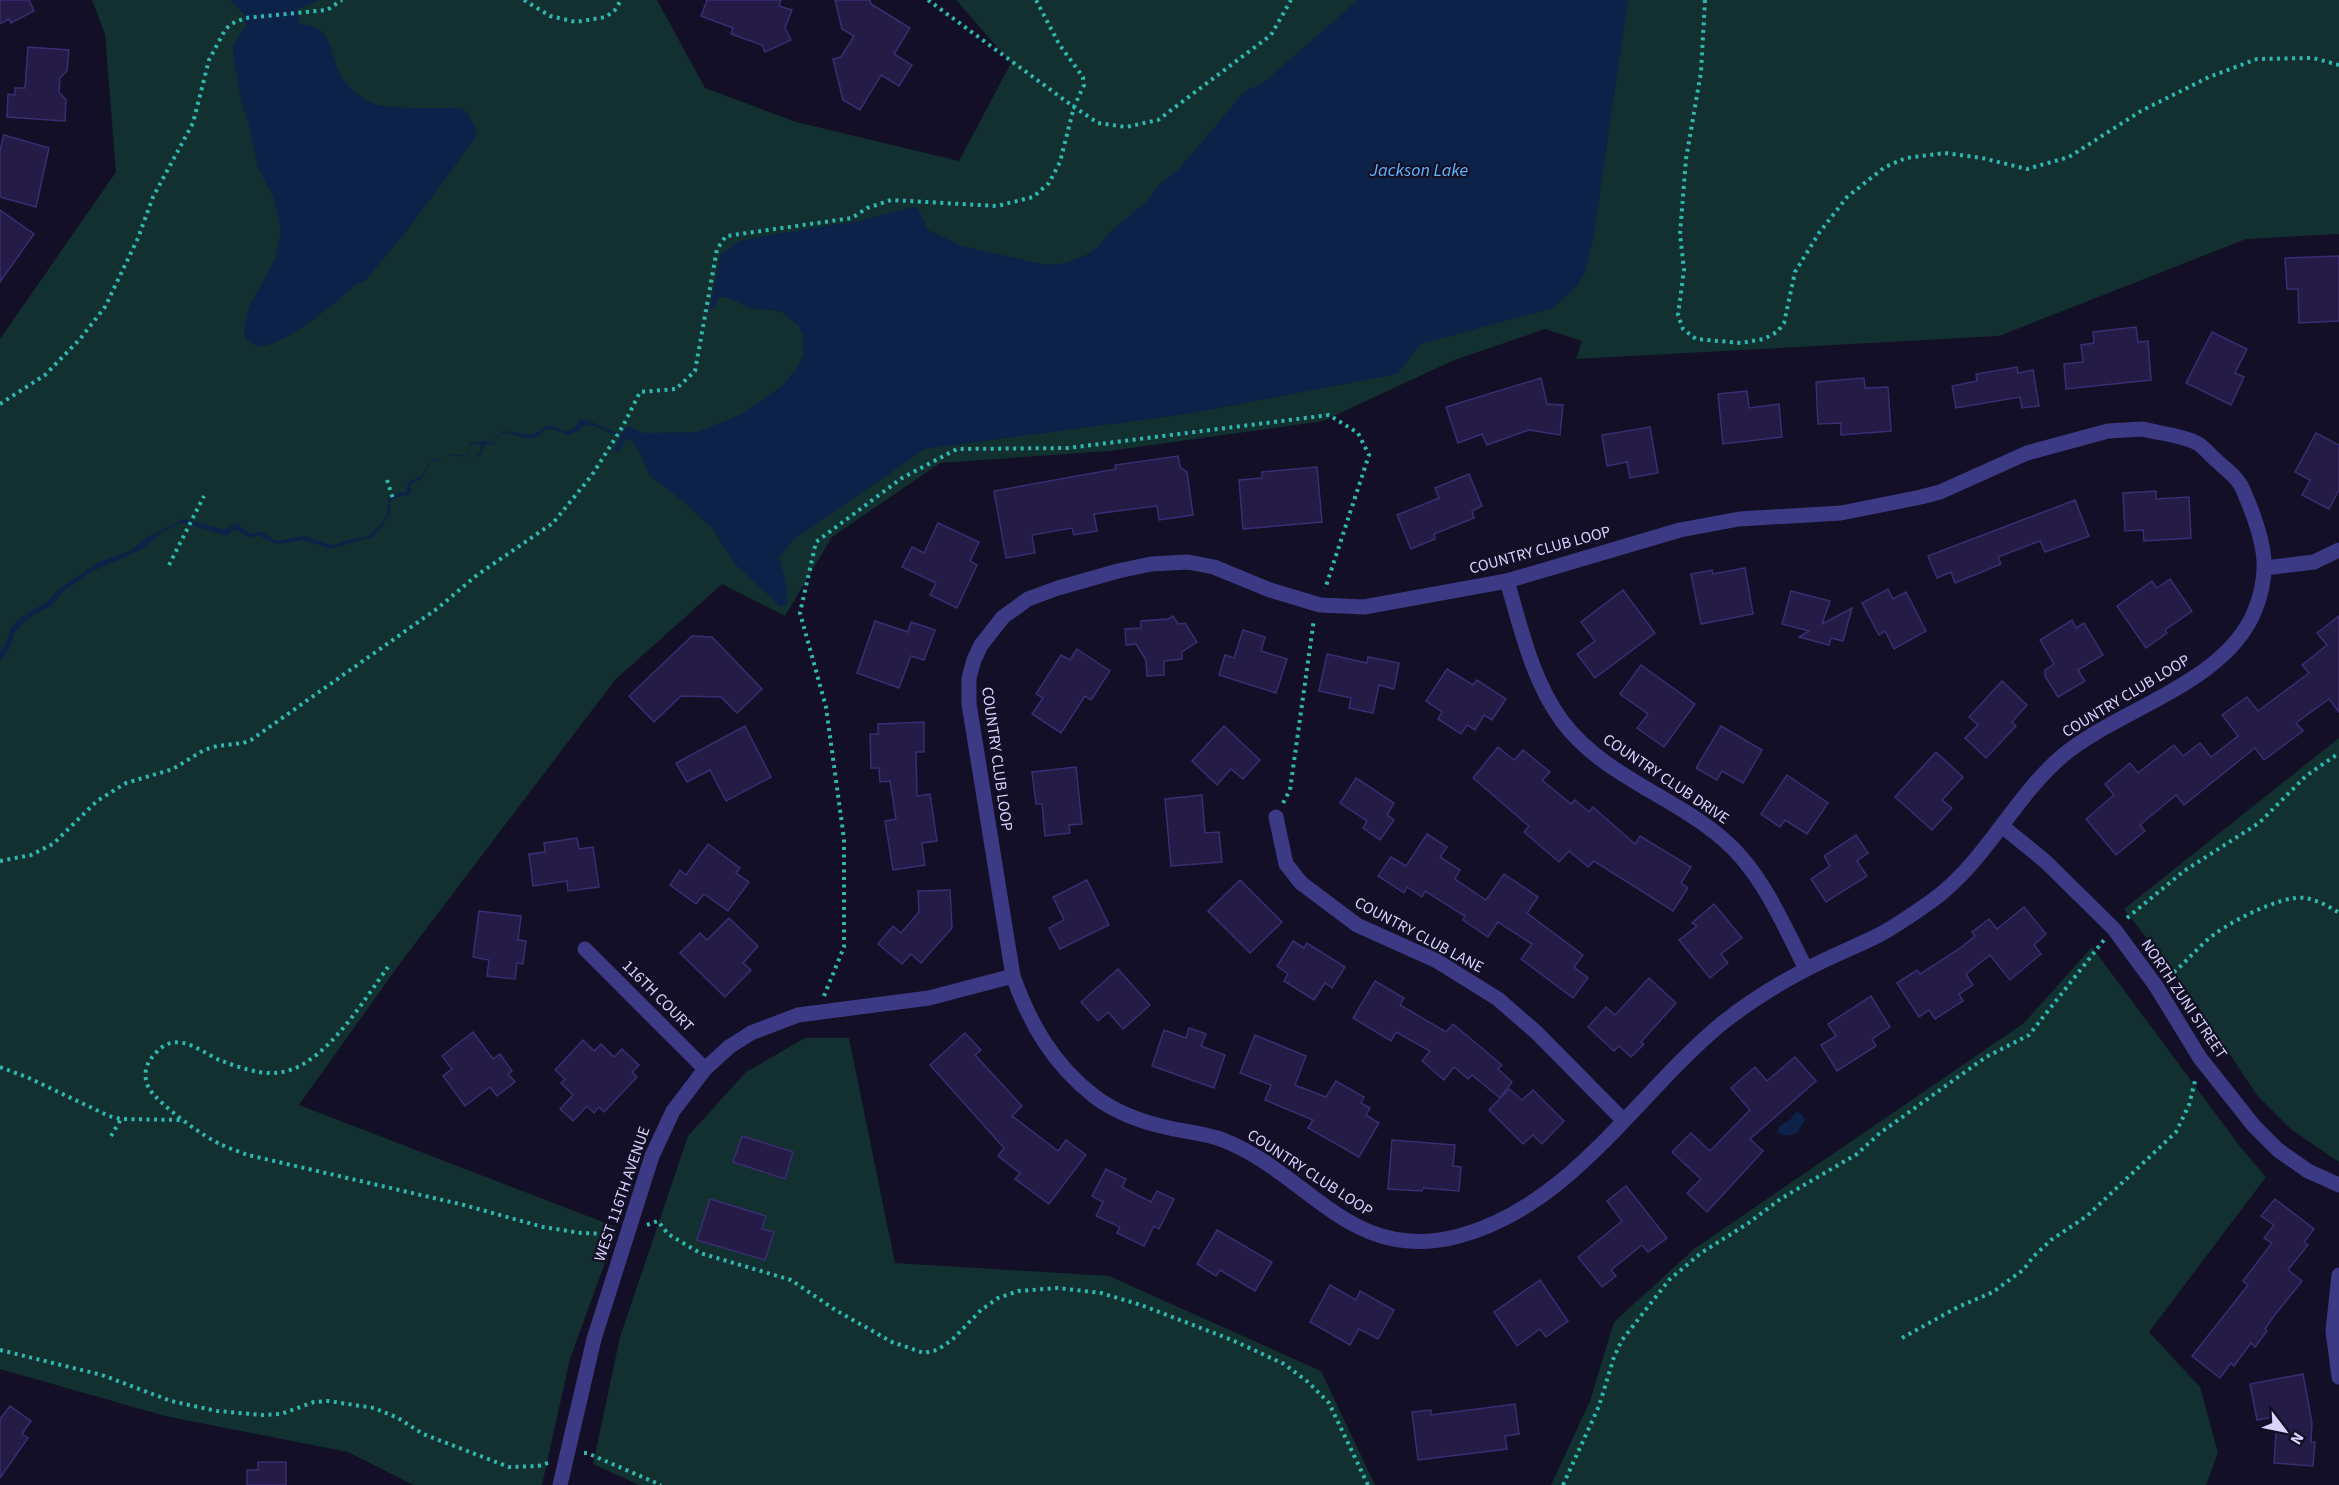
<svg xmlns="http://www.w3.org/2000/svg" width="2339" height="1485" viewBox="0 0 2339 1485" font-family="'Source Sans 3',sans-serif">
<rect width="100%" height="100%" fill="#130f26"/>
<g fill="#12302f">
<polygon points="92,0 657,0 705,88 796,122 959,161 1011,63 956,0 2339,0 2339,234 2246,239 1999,336 1576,359 1582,341 1545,329 1452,361 1323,421 1109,451 940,463 832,537 785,616 722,584 615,680 401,962 299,1105 616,1227 615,1235 570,1359 542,1485 413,1485 348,1452 165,1416 0,1369 0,339 116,172 105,34"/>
<polygon points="2339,738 2339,1162 2292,1130 2257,1095 2188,992 2124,909"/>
<polygon points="2092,947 2241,1148 2266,1177 2149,1332 2200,1387 2218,1453 2206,1485 1551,1485 1590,1401 1614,1322 1694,1249 2024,1023"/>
<polygon points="805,1038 849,1038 895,1263 1109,1276 1321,1371 1375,1485 639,1485 593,1464 620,1337 688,1136 746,1072"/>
</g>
<g fill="#0c2248">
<path d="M 230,0 L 320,0 L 297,9 L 300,24 C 338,26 328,61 345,82 C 352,91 364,100 374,104 C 385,109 443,108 458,108 L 466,111 L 477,130 L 475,138 L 409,228 L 365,281 L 357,283 C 339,301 287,343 263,346 C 258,347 254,345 249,342 L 244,335 L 244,327 L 249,307 L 275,259 L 281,230 L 274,199 L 258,167 L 249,125 L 241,100 L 234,61 L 233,45 L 246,25 L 244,14 Z"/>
<path d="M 1358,0 L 1628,0 L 1593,240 L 1585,272 L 1577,286 L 1553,308 L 1421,344 L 1397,374 L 1187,414 L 925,449 L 793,540 L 779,557 L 786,583 L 787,603 L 781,607 L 735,564 L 713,529 L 685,503 L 649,475 L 640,452 L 631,440 L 626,438 L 619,453 L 614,450 L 621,436 C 608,434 599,425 586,424 L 578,431 L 568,435 L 553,429 L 543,430 L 541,435 C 527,442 520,436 507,432 L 499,435 L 494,445 L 485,444 L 480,457 L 476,456 L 480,452 L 481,445 L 476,443 L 469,447 L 469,454 L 466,457 L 451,455 L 431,462 L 422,478 L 409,486 L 412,491 L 409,495 C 401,496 392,496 389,504 L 391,512 L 381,528 L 372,537 L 330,549 L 303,540 L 281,544 L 274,543 L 258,535 L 251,538 L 234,529 L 227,536 L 186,523 L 178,524 L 161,533 L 142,549 L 87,574 L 63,592 L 51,606 L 30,617 L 14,633 L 11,645 L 0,661 L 0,652 L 6,644 L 11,628 L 19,619 L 48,601 L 59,589 L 99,562 L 130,551 L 146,538 L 184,519 L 221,529 L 227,529 L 235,523 L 252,534 L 261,531 L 276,541 L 304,536 L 327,544 L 335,545 L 347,540 L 367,537 L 380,526 L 387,515 L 388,499 L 397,493 L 406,492 L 408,483 L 422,475 L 430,462 L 434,459 L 446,457 L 451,454 L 466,456 L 468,454 L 470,443 L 486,441 L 493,444 L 498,435 L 504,431 L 533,435 L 549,425 L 566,432 L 574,428 L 581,419 C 598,422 607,432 622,434 L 626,427 L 631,427 L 643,433 L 698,432 L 742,414 L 782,386 L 796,370 L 803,355 L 803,335 L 798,325 L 780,311 L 750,308 L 726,297 L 719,297 L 715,308 L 710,308 L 721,254 L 740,241 L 764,236 L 858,221 L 912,207 L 917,207 L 928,230 L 962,246 L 1046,265 L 1066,263 L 1086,255 L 1098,247 L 1111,231 L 1145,203 L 1161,183 L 1180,168 L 1244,92 L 1263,83 Z"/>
<path d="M 1796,1112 L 1802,1114 L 1805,1120 L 1797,1133 C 1791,1135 1783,1138 1778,1132 L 1779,1126 L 1790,1120 Z"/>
</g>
<g fill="#241b47" stroke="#3b2d73" stroke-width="1.5">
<polygon points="0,0 29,0 34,11 11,23 9,19 0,24"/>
<polygon points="707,0 781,0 779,6 792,10 785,28 791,40 765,52 762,45 731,34 733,28 701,16"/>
<polygon points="835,0 870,0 871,4 910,28 894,54 912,65 899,86 881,75 860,110 843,100 833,59 841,57 854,36 842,29"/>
<polygon points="28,47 69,50 67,71 60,78 59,92 66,100 65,121 7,117 8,94 15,95 15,88 25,88"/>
<polygon points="4,135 49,148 36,207 0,197 0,150"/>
<polygon points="0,210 34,234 0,282"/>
<polygon points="2339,256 2339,321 2299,323 2298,289 2287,289 2285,258"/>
<polygon points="2136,327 2138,342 2148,341 2151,380 2066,389 2064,364 2083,362 2081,345 2094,343 2093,332"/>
<polygon points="2212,332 2247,349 2235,373 2244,377 2231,405 2186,383"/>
<polygon points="2017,367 2018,373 2033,370 2039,406 2022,408 2020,397 1956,408 1952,386 1977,381 1976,374"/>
<polygon points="1541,378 1547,404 1563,405 1560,435 1529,430 1487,445 1482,434 1458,443 1446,407"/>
<polygon points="1864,378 1865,388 1888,387 1891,431 1841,435 1841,423 1818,424 1816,382"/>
<polygon points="1747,391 1749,408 1779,404 1782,437 1723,444 1718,394"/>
<polygon points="1650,427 1658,473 1630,478 1627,462 1607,466 1602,435"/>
<polygon points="2316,433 2339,445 2339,490 2329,509 2302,495 2310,480 2295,472"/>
<polygon points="1178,456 1180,467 1187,472 1193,515 1159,520 1157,506 1094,514 1097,531 1074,535 1072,528 1032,535 1035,553 1006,558 994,491 1116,469 1115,465"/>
<polygon points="1317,467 1322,522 1243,529 1239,480 1262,478 1262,472"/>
<polygon points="1469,474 1482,506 1472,511 1474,518 1434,534 1435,539 1411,549 1397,515 1439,498 1435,488"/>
<polygon points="2156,491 2156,499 2189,497 2191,538 2144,541 2143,530 2125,531 2123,493"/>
<polygon points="2075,500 2089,536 2045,552 2040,541 1998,557 2001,564 1955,583 1951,572 1937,578 1928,556"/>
<polygon points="938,523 979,542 970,561 977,565 957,608 930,595 936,583 902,567 912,547 924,553"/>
<polygon points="1745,568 1753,614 1701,624 1691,574 1712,570 1713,574"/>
<polygon points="2170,579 2192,611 2165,630 2167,633 2146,648 2117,606 2152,581 2157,588"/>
<polygon points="1888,589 1893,599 1906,592 1926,631 1894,649 1885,631 1879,635 1862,603"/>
<polygon points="1623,590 1655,633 1595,678 1577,654 1595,641 1581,622"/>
<polygon points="1791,591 1830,601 1822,624 1852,608 1843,641 1831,638 1829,645 1799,637 1809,631 1782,624"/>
<polygon points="1173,616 1178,624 1185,623 1197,642 1182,652 1182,659 1164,661 1164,675 1147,676 1146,660 1136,644 1126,645 1125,629 1141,628 1141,621 1168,619"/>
<polygon points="2339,616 2339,712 2329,699 2296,723 2303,731 2264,760 2255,748 2184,805 2176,795 2140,825 2145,831 2116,855 2086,819 2114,795 2105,784 2130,763 2138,773 2174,745 2183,756 2200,743 2211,757 2238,736 2222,715 2247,697 2258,711 2309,673 2302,665 2327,645 2317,633"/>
<polygon points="2072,620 2076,628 2084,623 2103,655 2078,670 2085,681 2058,697 2045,676 2045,670 2054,664 2040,640"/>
<polygon points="875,621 908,632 911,622 935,630 924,660 911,656 899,688 857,673"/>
<polygon points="1243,630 1265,637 1261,651 1287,659 1276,693 1219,675 1225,655 1234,658"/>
<polygon points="692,636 712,637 762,689 737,713 721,697 681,696 654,722 629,696"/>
<polygon points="1077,649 1110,671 1091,700 1085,696 1061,733 1032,714 1043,698 1036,694 1061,655 1070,660"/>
<polygon points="1327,654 1367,663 1368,657 1399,663 1394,689 1379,685 1373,713 1349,708 1351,698 1319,691"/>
<polygon points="1641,665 1695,704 1664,747 1637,728 1648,714 1620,694"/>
<polygon points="1447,669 1473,685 1477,680 1506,699 1492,720 1484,715 1475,730 1467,725 1461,734 1438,719 1442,712 1426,701"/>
<polygon points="2002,681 2027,705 2012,722 2016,726 1986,758 1965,738 1978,725 1969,717"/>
<polygon points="924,722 924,752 916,752 917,796 930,794 937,841 922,843 925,865 893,870 885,821 896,819 890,781 880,782 879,768 871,768 870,734 878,734 878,724"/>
<polygon points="745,726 771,777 726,801 710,770 687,782 676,763"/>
<polygon points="1224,726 1260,760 1243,779 1231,769 1217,785 1192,761"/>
<polygon points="1721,726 1762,750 1743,783 1722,771 1717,780 1696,768"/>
<polygon points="1498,747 1514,760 1523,750 1550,772 1542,780 1571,804 1575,800 1589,812 1593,807 1635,844 1640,836 1691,867 1681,883 1688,888 1673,911 1594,861 1588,867 1569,851 1559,862 1524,832 1529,826 1473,778"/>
<polygon points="1936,752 1963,777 1942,800 1952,808 1932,830 1895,797"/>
<polygon points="1076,767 1082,824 1069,825 1070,833 1045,836 1042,804 1036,804 1032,772"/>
<polygon points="1787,775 1828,803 1807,834 1785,820 1780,827 1761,814"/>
<polygon points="1356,778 1394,803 1387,815 1394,820 1380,840 1363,828 1367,821 1340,803"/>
<polygon points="1202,795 1205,833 1219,832 1222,862 1171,866 1165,799"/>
<polygon points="1427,834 1447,847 1440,857 1460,870 1455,879 1486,900 1504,874 1538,897 1527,913 1583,955 1574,967 1588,978 1573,998 1521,959 1532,944 1498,922 1488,937 1463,920 1465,916 1425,891 1422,897 1407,887 1404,893 1378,876 1391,857 1406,866"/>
<polygon points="1856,835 1868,853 1857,861 1867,876 1826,902 1811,879 1830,866 1824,856"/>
<polygon points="577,838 579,849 593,847 599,887 568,891 567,881 533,886 529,854 545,852 544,843"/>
<polygon points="708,844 740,868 736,873 749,882 728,911 704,894 696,904 670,885 680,870 686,875"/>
<polygon points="1087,880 1109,925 1060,949 1049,928 1064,920 1053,897"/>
<polygon points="1240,880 1282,922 1250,953 1208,911"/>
<polygon points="950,890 952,928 921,963 911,954 902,964 878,944 893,926 901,933 919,912 918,891"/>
<polygon points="1714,904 1742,938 1721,954 1728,963 1710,978 1679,940 1697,926 1692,923"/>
<polygon points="2024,907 2046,934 2034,945 2041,954 2010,980 1990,955 1966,974 1973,985 1959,994 1963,1001 1935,1019 1929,1010 1919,1017 1897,983 1917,970 1920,974 1959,949 1975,936 1972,932 1989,919 1997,929"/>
<polygon points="479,911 521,916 518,940 526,941 523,964 517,963 515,979 487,976 489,960 473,957"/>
<polygon points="729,918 758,946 743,963 751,970 725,997 680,953 700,933 707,940"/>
<polygon points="1293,941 1304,948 1307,943 1345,967 1332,988 1325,983 1314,1000 1284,981 1288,974 1277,966"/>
<polygon points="1118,969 1150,1005 1123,1029 1108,1012 1098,1021 1081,1002"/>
<polygon points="1649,978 1676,1003 1641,1042 1644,1044 1631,1057 1619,1046 1614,1051 1588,1027 1606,1007 1615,1015"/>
<polygon points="1375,981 1404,998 1400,1005 1446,1032 1453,1024 1502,1065 1498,1069 1512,1082 1500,1098 1472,1075 1468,1079 1454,1067 1444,1080 1422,1061 1430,1051 1396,1032 1391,1041 1353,1018"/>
<polygon points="1871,996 1890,1027 1872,1039 1876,1046 1837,1071 1821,1045 1836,1036 1828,1024"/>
<polygon points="1189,1028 1206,1034 1201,1046 1225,1055 1214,1088 1152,1066 1164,1030 1186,1038"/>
<polygon points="473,1032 493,1059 500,1054 512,1071 508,1074 515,1082 497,1096 490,1087 465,1106 443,1076 452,1069 442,1056"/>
<polygon points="965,1033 981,1050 975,1055 1022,1106 1012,1116 1058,1151 1066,1140 1086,1155 1049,1204 1015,1179 1020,1173 998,1156 1004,1148 930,1065"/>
<polygon points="1255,1035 1306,1056 1295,1085 1326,1097 1336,1081 1364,1097 1361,1103 1370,1108 1366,1115 1379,1123 1359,1157 1308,1128 1313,1120 1265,1100 1271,1085 1240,1073"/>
<polygon points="583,1040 594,1051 601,1044 614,1057 622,1049 639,1065 632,1072 637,1077 604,1112 599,1107 594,1113 587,1106 573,1121 560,1109 573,1095 561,1083 565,1079 555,1070"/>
<polygon points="1795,1057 1816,1081 1750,1139 1763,1151 1707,1212 1687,1193 1701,1179 1672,1152 1691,1133 1710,1151 1750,1110 1731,1088 1755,1067 1767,1081"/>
<polygon points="1509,1089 1522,1100 1533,1090 1564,1121 1542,1144 1533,1135 1523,1144 1489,1110"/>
<polygon points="742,1136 793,1152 785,1179 733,1162"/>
<polygon points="1392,1140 1455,1145 1453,1166 1461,1167 1459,1191 1423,1188 1422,1191 1388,1189"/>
<polygon points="1106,1169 1126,1179 1122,1187 1151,1202 1157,1191 1174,1199 1159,1229 1154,1226 1144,1246 1117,1233 1120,1227 1096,1216 1103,1202 1092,1196"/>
<polygon points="1626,1186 1667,1238 1648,1252 1642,1245 1611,1270 1616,1276 1602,1287 1578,1257 1622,1221 1607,1201"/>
<polygon points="710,1199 766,1216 762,1229 774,1232 765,1260 697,1240"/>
<polygon points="2275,1199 2314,1229 2304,1242 2308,1245 2288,1270 2302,1281 2274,1316 2265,1329 2267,1331 2255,1347 2251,1343 2234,1366 2231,1363 2220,1378 2192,1356 2248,1285 2243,1281 2272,1243 2264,1238 2274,1225 2261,1216"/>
<polygon points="1217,1230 1272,1262 1255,1291 1220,1270 1216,1276 1197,1264"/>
<polygon points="1540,1280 1568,1321 1546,1337 1540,1329 1517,1346 1494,1312"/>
<polygon points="1330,1285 1356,1300 1360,1291 1394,1310 1378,1339 1359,1329 1350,1345 1310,1322"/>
<polygon points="2303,1374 2312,1423 2311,1442 2315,1442 2313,1466 2274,1463 2277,1416 2257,1420 2250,1384"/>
<polygon points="1515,1404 1519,1434 1505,1436 1507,1449 1418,1460 1412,1412 1431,1410 1431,1415"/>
<polygon points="10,1406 31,1421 22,1434 28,1438 0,1478 0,1419"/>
<polygon points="258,1462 286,1462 286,1485 247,1485 247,1470 258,1470"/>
</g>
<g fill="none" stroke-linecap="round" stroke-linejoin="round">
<g stroke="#2fb8b0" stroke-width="4" stroke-dasharray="3 4.5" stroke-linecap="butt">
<polyline points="524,0 550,16 576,22 606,17 615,10 621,0"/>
<polyline points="928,0 1074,107 1098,123 1126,127 1158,120 1271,35 1291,0"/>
<polyline points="1705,0 1701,72 1686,159 1680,234 1684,270 1678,315 1683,329 1696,339 1741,343 1764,339 1777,332 1784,323 1795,272 1819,233 1847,197 1885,167 1906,158 1945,153 1982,158 2027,169 2069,157 2141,111 2209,77 2257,59 2313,58 2339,65"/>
<polyline points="0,404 45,375 80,339 105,307 138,238 153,197 193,123 209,60 225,30 231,24 245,18 327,10 342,0"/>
<polyline points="387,480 393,499"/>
<polyline points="169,565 204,496"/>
<polyline points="1283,803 1290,790 1314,619"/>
<polyline points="0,861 31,855 53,844 97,801 126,783 173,769 204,750 217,746 243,743 251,740 438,608 477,575 553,523 592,475 623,426 640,392 676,389 695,371 717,249 726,236 852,218 867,208 891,200 997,206 1033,197 1049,183 1060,162 1074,107 1084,85 1083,77 1059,44 1036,0"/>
<polyline points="2127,918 2184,871 2259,823 2306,776 2339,753"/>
<path d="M 388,967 C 363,1001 322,1071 275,1073 C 258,1074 238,1067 222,1061 C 206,1055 189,1039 171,1043 C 162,1045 155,1053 150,1060 C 144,1069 144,1081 150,1090 C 160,1105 205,1138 222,1145 C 231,1149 240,1152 248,1155 L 464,1205 L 543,1227 L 581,1233 L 612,1234"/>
<path d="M 2168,977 C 2182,966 2192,954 2205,942 C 2222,925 2282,894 2305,898 C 2317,900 2329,906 2339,913"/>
<polyline points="824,996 844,947 844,839 826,707 800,613 816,542 902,478 957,449 1068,448 1329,415 1358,433 1369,455 1325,589"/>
<polyline points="0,1067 29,1078 109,1116 121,1119 182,1120"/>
<polyline points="111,1136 121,1119"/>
<polyline points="647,1225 658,1221 668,1234 700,1253 791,1280 837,1311 892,1342 924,1353 937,1350 952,1340 981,1310 998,1298 1018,1291 1058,1288 1101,1293 1141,1305 1232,1340 1284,1364 1308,1382 1329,1403 1368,1485"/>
<polyline points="1902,1338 1958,1307 1993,1292 2023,1270 2034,1256 2051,1240 2087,1216 2176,1132 2189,1105 2196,1077"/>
<polyline points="0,1350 102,1375 171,1401 217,1411 262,1415 281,1414 314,1402 328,1401 374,1408 398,1418 423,1434 509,1467 538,1466 548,1463"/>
<polyline points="584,1453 587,1453 661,1485"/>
<polyline points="1563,1485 1599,1406 1614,1357 1622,1340 1669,1280 1701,1253 1747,1224 1782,1198 1857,1154 1880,1133 1986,1057 2029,1035 2104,940"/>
</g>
<g stroke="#3d3a85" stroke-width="15">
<path d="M 2143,429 C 2158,433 2184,436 2197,443 C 2204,447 2211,456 2217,461 C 2223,467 2232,473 2237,480 C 2243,486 2245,496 2249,504 C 2264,542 2271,571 2255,610 C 2226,684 2117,709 2061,757 C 2012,800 1986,861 1933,900 C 1916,912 1898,925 1879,935 C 1855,947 1829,957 1805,970 C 1776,985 1746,1004 1720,1025 C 1636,1095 1571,1206 1459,1236 C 1350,1265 1310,1174 1223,1140 C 1205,1133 1187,1132 1169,1128 C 1142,1122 1116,1113 1094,1096 C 1053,1064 1030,1024 1013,976 L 969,704 L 969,678 L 974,660 L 981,645 L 1003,617 L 1028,599 L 1058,588 L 1118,571 L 1151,564 L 1188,562 L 1214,567 L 1270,590 L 1320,605 L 1364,607 L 1507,581 L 1680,530 L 1739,519 L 1841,513 L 1921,497 L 1940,492 L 2027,453 L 2108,431 Z"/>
<polyline points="2265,568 2314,562 2339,550"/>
<path d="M 1507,581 C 1521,628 1532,680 1562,721 C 1603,776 1672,795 1723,839 C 1762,872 1783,924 1806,969"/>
<polyline points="1276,817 1286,864 1301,883 1357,925 1437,961 1498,999 1537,1033 1623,1120"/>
<polyline points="2002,826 2046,862 2114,929 2156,986 2200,1058 2254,1126 2278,1150 2308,1171 2339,1185"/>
<polyline points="585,949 705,1069"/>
<polyline points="2339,1275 2333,1331 2339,1377"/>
<polyline points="560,1485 594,1339 652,1156 673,1111 705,1069 729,1047 751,1033 798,1015 929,998 1013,976"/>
</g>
</g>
<g text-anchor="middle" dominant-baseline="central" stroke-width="4.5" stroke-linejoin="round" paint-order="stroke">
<g font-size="16" fill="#d9d4ff" stroke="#130f26">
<text transform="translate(1540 550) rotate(-15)">COUNTRY CLUB LOOP</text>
<text transform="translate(2126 696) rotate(-31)">COUNTRY CLUB LOOP</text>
<text transform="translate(997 759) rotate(82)">COUNTRY CLUB LOOP</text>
<text transform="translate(1666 779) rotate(34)">COUNTRY CLUB DRIVE</text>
<text transform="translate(1419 935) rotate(28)">COUNTRY CLUB LANE</text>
<text transform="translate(658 996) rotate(45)">116TH COURT</text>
<text transform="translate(2184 999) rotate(56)">NORTH ZUNI STREET</text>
<text transform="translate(1310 1173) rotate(33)">COUNTRY CLUB LOOP</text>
<text transform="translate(622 1194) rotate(-71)">WEST 116TH AVENUE</text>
</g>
<g font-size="18" font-style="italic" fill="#62b6ff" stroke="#130f26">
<text x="1419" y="170">Jackson Lake</text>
</g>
</g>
<g transform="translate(2285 1431) rotate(122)" stroke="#130f26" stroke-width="4.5" paint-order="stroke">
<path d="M0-4.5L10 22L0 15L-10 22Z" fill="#d9d4ff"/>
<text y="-9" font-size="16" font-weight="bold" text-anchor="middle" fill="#d9d4ff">N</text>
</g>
</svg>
